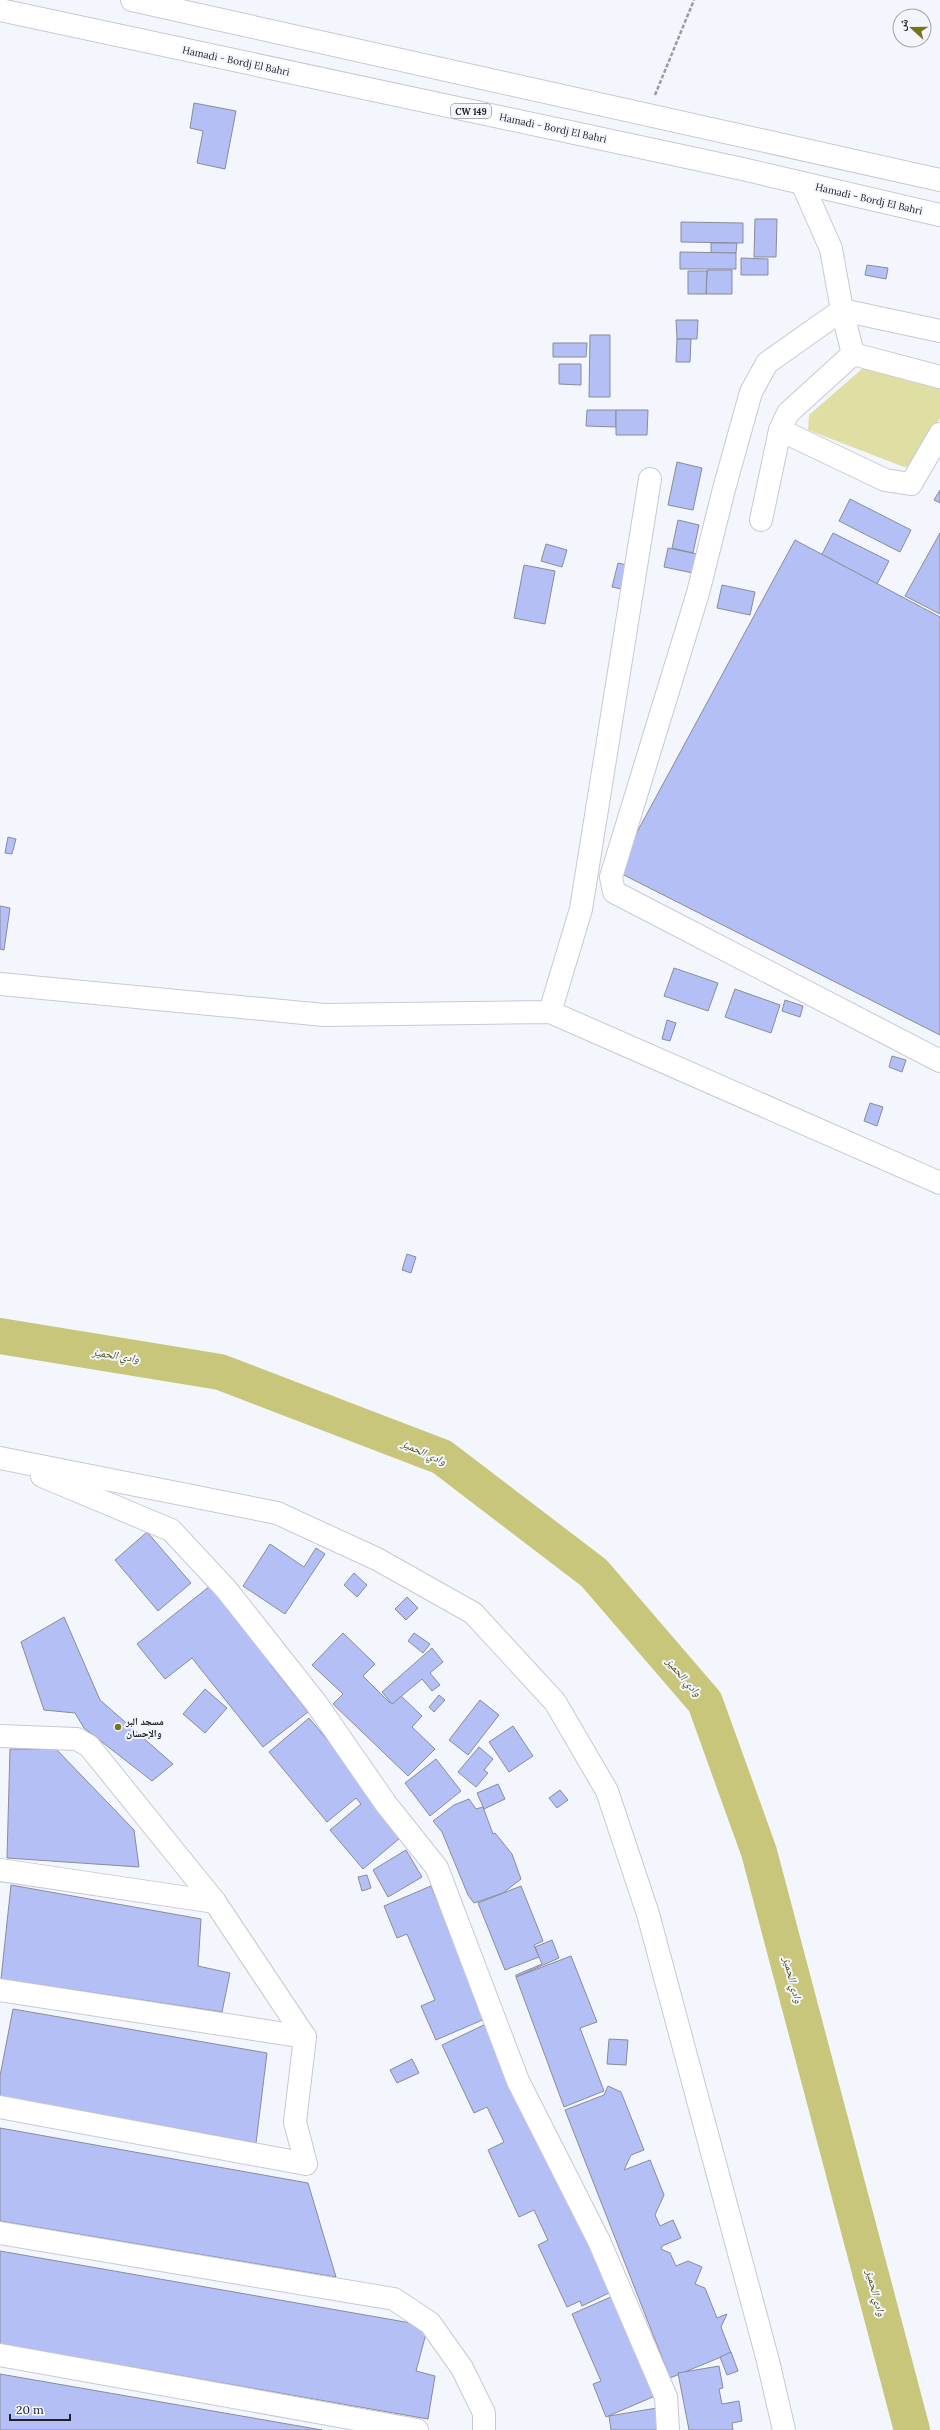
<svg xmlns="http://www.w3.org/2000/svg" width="940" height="2430" viewBox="0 0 940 2430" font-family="Lora,'Noto Naskh Arabic',serif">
<rect width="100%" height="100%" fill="#f4f6fe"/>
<polygon fill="#dfdfa3" points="863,368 940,388 940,418 915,465 904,467 808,430 809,415"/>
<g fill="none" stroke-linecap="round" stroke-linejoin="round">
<polyline stroke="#c7c67a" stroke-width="36" points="0,1336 220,1372 442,1457 594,1573 705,1702 759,1852 912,2430"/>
</g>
<g fill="#b4bff6" stroke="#898c98">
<polygon points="194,103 236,111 225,169 197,163 203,131 190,128"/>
<polygon points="755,219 777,219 776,257 754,257"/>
<polygon points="681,222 743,223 743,243 681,242"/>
<polygon points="711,243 737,243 736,253 711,253"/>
<polygon points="680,252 736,253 736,269 680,269"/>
<polygon points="741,258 768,259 768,275 741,275"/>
<polygon points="867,265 888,268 886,279 865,275"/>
<polygon points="707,270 732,270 732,294 706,294"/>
<polygon points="688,271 707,271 706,294 688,294"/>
<polygon points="676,320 698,320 697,339 677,339"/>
<polygon points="590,335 610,335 610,397 589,397"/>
<polygon points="677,339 691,339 690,362 676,362"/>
<polygon points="553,343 587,343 586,357 553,357"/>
<polygon points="559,364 581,364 581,385 559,384"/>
<polygon points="587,410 616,410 616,427 586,426"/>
<polygon points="616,410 648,410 647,435 616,435"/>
<polygon points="677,462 702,468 693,510 668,505"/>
<polygon points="940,490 940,503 934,500"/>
<polygon points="850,499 911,530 900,552 839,521"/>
<polygon points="678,520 699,525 693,553 672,548"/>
<polygon points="833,533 889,561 876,586 820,558"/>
<polygon points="940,533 940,614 905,596"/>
<polygon points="795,540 940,617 940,1035 616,871"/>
<polygon points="546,544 567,550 562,567 541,561"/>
<polygon points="668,548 697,554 693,573 664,567"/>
<polygon points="618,563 631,566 626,590 612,587"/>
<polygon points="524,565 555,571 545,624 514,618"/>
<polygon points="722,585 755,592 750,615 717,608"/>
<polygon points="8,837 16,839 12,854 5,853"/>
<polygon points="0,906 10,908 4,950 0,949"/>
<polygon points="674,968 718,983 708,1011 664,996"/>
<polygon points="735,989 780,1005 771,1033 725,1017"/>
<polygon points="785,1000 803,1006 800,1017 782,1011"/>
<polygon points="667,1020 676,1023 670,1041 662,1039"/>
<polygon points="892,1056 906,1060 902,1072 889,1067"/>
<polygon points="870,1103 883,1107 877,1126 864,1121"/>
<polygon points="407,1254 416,1257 411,1273 402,1270"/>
<polygon points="147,1532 191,1583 158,1611 115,1560"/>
<polygon points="270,1544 304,1567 316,1548 325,1554 285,1614 243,1586"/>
<polygon points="354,1573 367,1585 357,1597 344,1585"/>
<polygon points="215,1582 276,1658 270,1664 308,1712 263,1747 192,1658 165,1679 137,1644"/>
<polygon points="407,1597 418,1608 406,1620 395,1609"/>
<polygon points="64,1617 100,1700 173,1764 152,1781 84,1728 75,1713 44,1710 21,1642"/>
<polygon points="343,1633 375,1664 363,1676 390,1703 399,1694 422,1716 412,1727 435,1749 408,1776 333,1704 343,1694 312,1665"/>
<polygon points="414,1633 430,1644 423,1653 408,1641"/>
<polygon points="432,1648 443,1662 430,1673 440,1685 432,1691 422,1679 392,1704 382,1692"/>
<polygon points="205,1689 227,1708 205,1733 183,1714"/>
<polygon points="439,1695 445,1700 434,1712 429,1707"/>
<polygon points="480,1700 499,1715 468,1755 449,1740"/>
<polygon points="309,1718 406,1833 363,1869 330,1830 361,1804 356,1798 327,1822 269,1752"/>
<polygon points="513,1726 533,1756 509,1772 489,1742"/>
<polygon points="479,1747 493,1759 484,1770 488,1773 476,1787 458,1772"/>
<polygon points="10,1749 56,1749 134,1830 139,1867 7,1858"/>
<polygon points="436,1759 461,1791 430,1816 405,1783"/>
<polygon points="498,1784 505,1799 484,1809 477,1793"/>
<polygon points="560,1790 568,1800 557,1808 549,1798"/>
<polygon points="469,1799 476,1809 483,1807 493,1834 495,1833 512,1854 521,1879 503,1893 474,1903 468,1895 442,1832 433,1821 454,1805"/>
<polygon points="406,1850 422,1877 388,1897 373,1870"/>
<polygon points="367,1875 371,1888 362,1891 358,1877"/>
<polygon points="11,1885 201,1919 198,1966 230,1973 222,2012 1,1979"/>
<polygon points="431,1886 487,2018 436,2040 421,2006 435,2000 407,1934 397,1938 384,1906"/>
<polygon points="521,1886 543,1941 534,1945 539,1957 505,1970 478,1903"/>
<polygon points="552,1940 559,1958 516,1977 516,1975 542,1964 535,1947"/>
<polygon points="571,1956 597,2022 580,2028 604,2091 564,2107 516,1977"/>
<polygon points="13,2009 267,2053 256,2143 0,2096 0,2076"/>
<polygon points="488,2023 613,2291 582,2306 580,2301 567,2307 538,2245 548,2240 534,2210 519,2217 488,2150 504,2142 487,2107 474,2113 442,2045"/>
<polygon points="609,2039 628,2040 626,2065 607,2064"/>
<polygon points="412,2059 419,2073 397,2083 390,2070"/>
<polygon points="608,2086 621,2092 644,2150 631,2155 624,2170 650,2160 664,2195 655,2215 660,2226 673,2220 681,2238 662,2246 661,2249 670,2253 676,2266 688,2261 702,2267 695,2284 705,2288 717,2318 727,2314 721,2327 731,2353 670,2378 565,2110 604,2095"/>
<polygon points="0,2128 308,2183 336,2277 0,2221"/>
<polygon points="0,2251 428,2326 416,2371 435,2376 428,2419 0,2344"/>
<polygon points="613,2296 655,2396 606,2417 593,2384 601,2381 572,2314"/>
<polygon points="731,2352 738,2371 727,2375 720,2357"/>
<polygon points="719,2366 723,2388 719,2389 722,2404 739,2401 742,2421 732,2423 733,2430 689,2430 678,2373"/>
<polygon points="0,2374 322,2430 0,2430"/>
<polygon points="657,2408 661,2430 611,2430 609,2416"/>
</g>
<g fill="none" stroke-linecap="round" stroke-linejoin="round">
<defs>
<g id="minor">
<polyline points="802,183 831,249 842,310 940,331"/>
<polyline points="853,354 842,310 767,363 751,392 724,489 698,593 611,877 614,892 940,1061"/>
<polyline points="853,354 788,413 780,430 885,480 911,484 940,434"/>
<polyline points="853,354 940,377"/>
<polyline points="761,520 780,430"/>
<polyline points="0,984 324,1015 550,1012 940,1183"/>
<polyline points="550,1012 581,909 650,479"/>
<polyline points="0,1458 277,1513 377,1559 473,1613 555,1702 607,1791 648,1914 768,2361 784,2430"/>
<polyline points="42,1476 171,1530 226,1589 316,1703 386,1804 437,1868 518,2081 599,2241 666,2397 668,2430"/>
<polyline points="0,1736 77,1739 89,1746 215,1902 305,2037 295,2122 306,2164 0,2107"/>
<polyline points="0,1870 215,1902"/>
<polyline points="0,1990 305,2037"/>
<polyline points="0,2233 394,2299 430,2323 462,2368 484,2413 484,2430"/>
<polyline points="0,2355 417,2430"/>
</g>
<g id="highway">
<polyline points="132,0 940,180"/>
<polyline points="0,10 738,168 940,215"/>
</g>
</defs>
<use href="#minor" stroke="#c6c9d6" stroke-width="24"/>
<use href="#highway" stroke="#c6c9d6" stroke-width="24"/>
<polyline stroke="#9b9ca3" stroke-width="2.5" stroke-dasharray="4 2" stroke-linecap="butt" points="655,95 694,0"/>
<use href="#minor" stroke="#fff" stroke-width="22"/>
<use href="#highway" stroke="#fff" stroke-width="22"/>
</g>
<circle fill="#777519" stroke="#f4f6fe" stroke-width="1.5" cx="118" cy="1727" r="4"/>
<g text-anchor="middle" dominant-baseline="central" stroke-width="4" stroke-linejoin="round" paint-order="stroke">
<rect fill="#f4f6fe" stroke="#606268" stroke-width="1" x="451" y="104" width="40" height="14" rx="3"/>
<g font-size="9" font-weight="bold" fill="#212227">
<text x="471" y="111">CW 149</text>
</g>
<g font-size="10" fill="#212227" stroke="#f4f6fe">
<text transform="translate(236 61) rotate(12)">Hamadi - Bordj El Bahri</text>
<text transform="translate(553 128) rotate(12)">Hamadi - Bordj El Bahri</text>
<text transform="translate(869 199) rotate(13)">Hamadi - Bordj El Bahri</text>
</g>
<g font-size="10" font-weight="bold" fill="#212227" stroke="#f4f6fe" text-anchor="start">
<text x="126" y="1721">مسجد البر<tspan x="126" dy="12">والإحسان</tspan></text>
</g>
<g font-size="11" font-style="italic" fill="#4d4c12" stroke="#f4f6fe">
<text transform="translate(116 1355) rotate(9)">وادي الحميز</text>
<text transform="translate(424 1452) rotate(24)">وادي الحميز</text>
<text transform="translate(684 1677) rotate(49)">وادي الحميز</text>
<text transform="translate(793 1980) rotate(75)">وادي الحميز</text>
<text transform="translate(876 2293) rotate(75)">وادي الحميز</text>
</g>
</g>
<g transform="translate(912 28) rotate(291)"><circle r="19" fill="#f4f6fe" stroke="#a0a1a8"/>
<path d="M0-3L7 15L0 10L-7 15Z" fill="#777519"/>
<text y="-6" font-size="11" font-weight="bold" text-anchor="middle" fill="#212227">ش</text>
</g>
<path d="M10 2414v6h60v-6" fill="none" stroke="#212227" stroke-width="2"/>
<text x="16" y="2414" font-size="12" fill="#212227" stroke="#f4f6fe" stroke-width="3" paint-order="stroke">20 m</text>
</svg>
